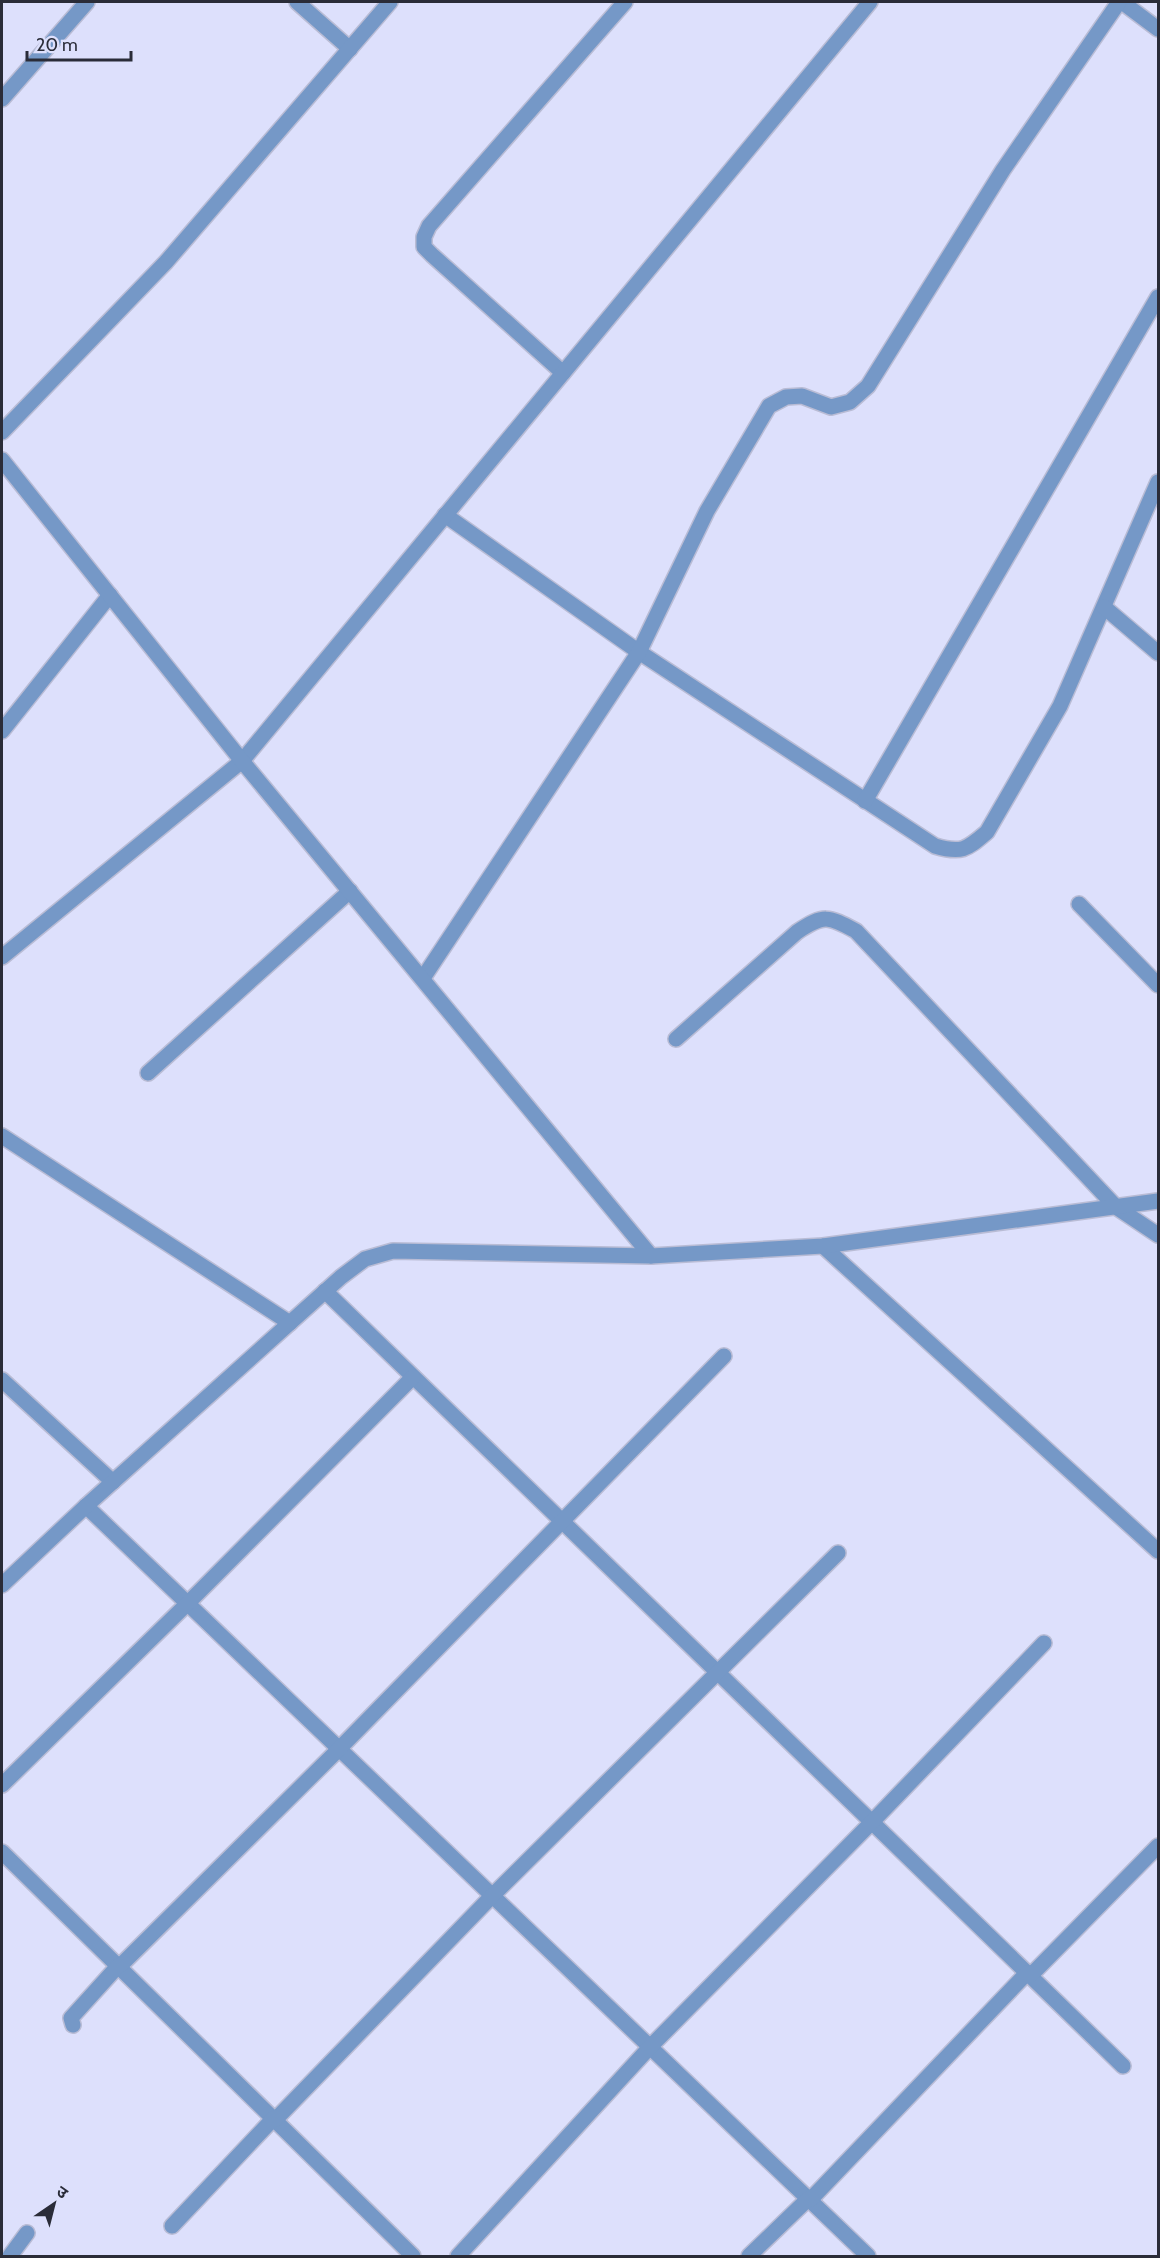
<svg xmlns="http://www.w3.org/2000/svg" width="1160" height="2258" viewBox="0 0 1160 2258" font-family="Cabin,'Noto Sans Devanagari',sans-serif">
<rect width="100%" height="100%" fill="#dde0fc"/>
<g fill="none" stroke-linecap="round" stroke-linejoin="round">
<defs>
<g id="minor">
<polyline points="297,2 350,49"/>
<polyline points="1122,2 1158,29"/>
<polyline points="2,99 87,2"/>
<polyline points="563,373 432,255 424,247 424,237 429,226 625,2"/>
<polyline points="2,432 166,262 390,2"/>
<path d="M 445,515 L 639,652 L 935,846 C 962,854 967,849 987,832 L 1060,706 L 1158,482"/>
<polyline points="1104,607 1158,653"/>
<polyline points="2,731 110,595"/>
<polyline points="865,801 1158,297"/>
<polyline points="1079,904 1158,985"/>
<polyline points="2,957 242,761 870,2"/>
<polyline points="423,978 639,652 707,511 769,406 786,397 802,396 831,407 850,402 868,386 1003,170 1119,2"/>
<path d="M 676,1039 L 797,932 C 824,914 828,916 856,931 L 1116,1207 L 1158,1235"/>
<polyline points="148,1073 350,891"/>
<polyline points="2,1136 290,1323"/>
<polyline points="325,1291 1123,2066"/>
<polyline points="2,1380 113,1482"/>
<polyline points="86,1506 868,2256"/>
<polyline points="2,1785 188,1603 413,1377"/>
<polyline points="2,1852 413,2256"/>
<polyline points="73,2025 71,2018 118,1966 121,1965 339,1749 724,1356"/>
<polyline points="172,2226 273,2119 276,2119 492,1896 838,1553"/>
<polyline points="10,2256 27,2233"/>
<polyline points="458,2256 650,2047 872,1822 1044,1643"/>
<polyline points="749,2256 808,2199 811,2199 1027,1973 1030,1975 1036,1970 1158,1846"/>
</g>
<g id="tertiary">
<polyline points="2,460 242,761 651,1256"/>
<polyline points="823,1246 1158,1551"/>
<polyline points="2,1585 86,1506 341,1277 365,1259 393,1251 651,1256 823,1246 1158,1201"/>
</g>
</defs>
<use href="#minor" stroke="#b9bcd5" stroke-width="18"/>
<use href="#tertiary" stroke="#b9bcd5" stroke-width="18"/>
<use href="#minor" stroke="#7598c7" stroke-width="15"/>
<use href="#tertiary" stroke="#7598c7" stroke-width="15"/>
</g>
<rect width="1160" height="2258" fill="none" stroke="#2a2c38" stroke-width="6"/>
<g transform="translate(54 2204) rotate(35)" stroke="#dde0fc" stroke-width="4.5" paint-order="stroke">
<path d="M0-4.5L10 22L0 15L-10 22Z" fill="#2a2c38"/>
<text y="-9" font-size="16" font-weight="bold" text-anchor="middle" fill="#2a2c38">उ</text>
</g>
<path d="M27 51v9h104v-9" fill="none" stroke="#2a2c38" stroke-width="3"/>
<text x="36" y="51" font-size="18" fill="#2a2c38" stroke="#dde0fc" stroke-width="4.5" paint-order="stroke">20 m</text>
</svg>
